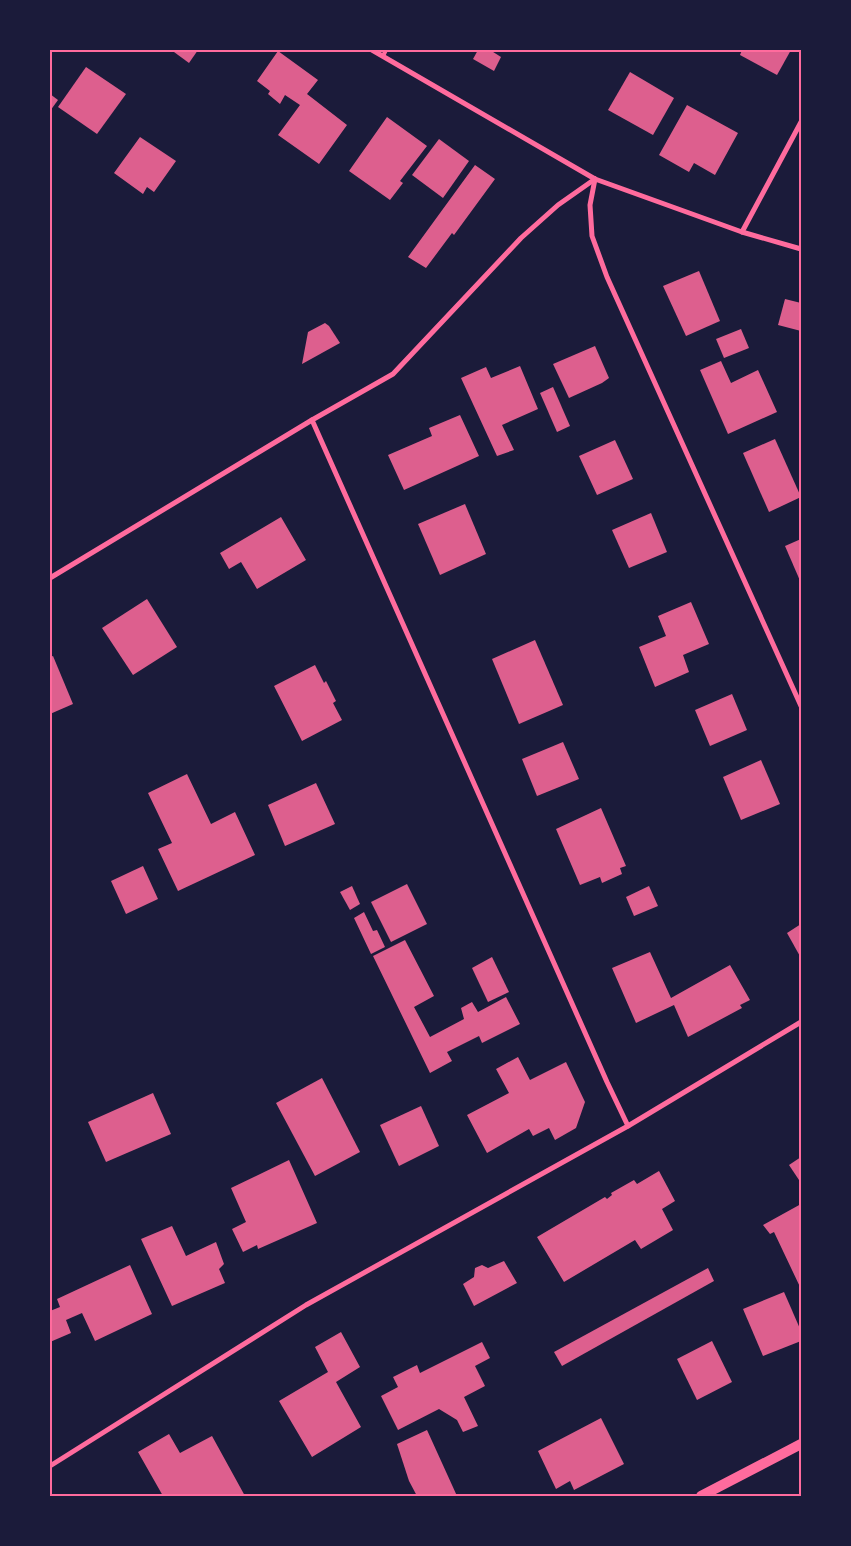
<svg xmlns="http://www.w3.org/2000/svg" width="851" height="1546" viewBox="0 0 851 1546" font-family="Poppins,sans-serif">
<rect width="100%" height="100%" fill="#1b1b3a"/>
<g fill="#dd5f8e">
<polygon points="175,50 198,50 189,63 174,52"/>
<polygon points="478,50 490,50 501,57 494,71 473,59"/>
<polygon points="742,50 791,50 777,75 740,55"/>
<polygon points="278,51 318,80 307,94 347,125 319,164 278,135 300,105 285,95 280,104 268,94 270,91 257,81"/>
<polygon points="86,67 126,94 97,134 58,107"/>
<polygon points="630,72 674,98 653,135 608,110"/>
<polygon points="50,94 58,100 50,111"/>
<polygon points="687,105 738,133 715,175 694,163 689,172 659,155"/>
<polygon points="387,117 427,146 400,181 403,183 390,200 349,171"/>
<polygon points="140,137 176,161 154,192 147,187 143,194 114,173"/>
<polygon points="439,139 469,161 443,198 412,175"/>
<polygon points="475,165 495,179 454,235 452,233 426,268 408,257"/>
<polygon points="699,271 720,321 686,336 663,286"/>
<polygon points="785,299 801,303 801,331 778,325"/>
<polygon points="325,323 329,326 340,343 302,364 308,332"/>
<polygon points="741,329 749,348 724,358 716,339"/>
<polygon points="595,346 609,378 602,383 569,398 553,364"/>
<polygon points="721,361 731,383 758,370 777,412 728,434 700,370"/>
<polygon points="520,366 538,409 502,425 514,450 497,456 461,378 486,367 491,378"/>
<polygon points="553,387 570,426 557,432 540,393"/>
<polygon points="460,415 479,456 404,490 388,455 432,436 429,428"/>
<polygon points="775,439 801,497 769,512 743,453"/>
<polygon points="615,440 633,479 597,495 579,456"/>
<polygon points="465,504 486,554 440,575 418,524"/>
<polygon points="651,513 667,552 629,568 612,530"/>
<polygon points="281,517 306,560 257,589 241,562 229,569 220,553"/>
<polygon points="801,539 801,583 785,546"/>
<polygon points="147,599 177,647 133,675 102,628"/>
<polygon points="691,602 709,644 683,655 689,672 655,687 639,647 666,636 658,616"/>
<polygon points="535,640 563,705 519,724 492,659"/>
<polygon points="53,656 73,704 50,714 50,657"/>
<polygon points="315,665 324,683 326,681 336,701 333,703 342,720 302,741 274,686"/>
<polygon points="732,694 747,730 710,746 695,710"/>
<polygon points="563,742 579,779 537,796 522,759"/>
<polygon points="761,760 780,804 741,820 723,777"/>
<polygon points="187,774 211,824 235,812 255,855 178,891 158,849 172,843 148,793"/>
<polygon points="316,783 335,824 285,846 268,805"/>
<polygon points="601,808 626,866 620,868 622,874 602,883 600,877 580,885 556,829"/>
<polygon points="143,866 158,899 126,914 111,881"/>
<polygon points="407,884 427,924 391,942 371,902"/>
<polygon points="352,886 360,904 350,910 340,892"/>
<polygon points="649,886 658,906 634,916 626,897"/>
<polygon points="364,912 373,931 377,930 385,947 371,954 354,918"/>
<polygon points="801,924 801,958 787,933"/>
<polygon points="405,940 434,996 414,1007 430,1037 464,1019 461,1008 472,1002 478,1012 506,997 520,1024 482,1043 479,1036 447,1052 452,1061 430,1073 373,956"/>
<polygon points="650,952 671,998 730,965 750,1000 740,1005 742,1008 688,1037 674,1005 636,1023 612,968"/>
<polygon points="492,957 509,992 488,1002 472,968"/>
<polygon points="518,1057 530,1080 566,1062 585,1102 576,1128 555,1140 549,1128 533,1136 529,1129 487,1153 467,1115 509,1093 496,1069"/>
<polygon points="322,1078 360,1152 315,1176 276,1103"/>
<polygon points="153,1093 171,1134 106,1162 88,1122"/>
<polygon points="421,1106 439,1146 399,1166 380,1125"/>
<polygon points="801,1157 801,1183 789,1165"/>
<polygon points="289,1160 317,1223 258,1249 257,1245 243,1252 232,1229 246,1222 231,1188"/>
<polygon points="659,1171 675,1201 662,1209 673,1230 641,1249 635,1240 564,1282 537,1237 605,1197 607,1199 612,1195 611,1193 634,1180 637,1184"/>
<polygon points="801,1204 801,1289 774,1232 770,1234 763,1225"/>
<polygon points="172,1226 186,1256 216,1242 224,1264 219,1269 225,1283 172,1306 141,1239"/>
<polygon points="504,1261 517,1283 474,1306 463,1284 474,1277 475,1268 482,1265 488,1268"/>
<polygon points="130,1265 152,1314 95,1341 82,1313 66,1320 71,1333 50,1342 50,1311 60,1307 57,1299"/>
<polygon points="708,1268 714,1281 562,1366 554,1352"/>
<polygon points="784,1292 801,1331 801,1341 763,1356 743,1309"/>
<polygon points="341,1332 360,1367 336,1382 361,1427 312,1457 279,1401 328,1372 315,1347"/>
<polygon points="712,1341 732,1382 697,1400 677,1359"/>
<polygon points="482,1342 490,1358 475,1366 485,1386 464,1397 478,1426 463,1432 457,1420 439,1409 398,1430 381,1396 398,1387 393,1377 417,1365 420,1373"/>
<polygon points="601,1418 624,1464 574,1490 570,1481 556,1489 538,1451"/>
<polygon points="427,1430 457,1496 417,1496 409,1481 397,1444"/>
<polygon points="169,1434 180,1453 212,1436 245,1496 163,1496 138,1452"/>
</g>
<g fill="none" stroke-linecap="round" stroke-linejoin="round">
<polyline stroke="#ff6b9d" stroke-width="4" points="383,56 386,50"/>
<g stroke="#ff6b9d" stroke-width="5">
<polyline points="372,50 595,179 742,232 801,249"/>
<polyline points="595,179 558,205 521,238 393,374 312,420 607,1082 628,1126"/>
<polyline points="595,179 590,205 592,236 607,277 801,706"/>
<polyline points="742,232 801,122"/>
<polyline points="50,578 312,420"/>
<polyline points="50,1466 306,1305 628,1126 801,1022"/>
</g>
<polyline stroke="#ff6b9d" stroke-width="10" points="701,1496 801,1444"/>
</g>
<rect width="851" height="1546" fill="none" stroke="#1b1b3a" stroke-width="102"/>
<rect x="51" y="51" width="749" height="1444" fill="none" stroke="#ff6b9d" stroke-width="2"/>
</svg>
